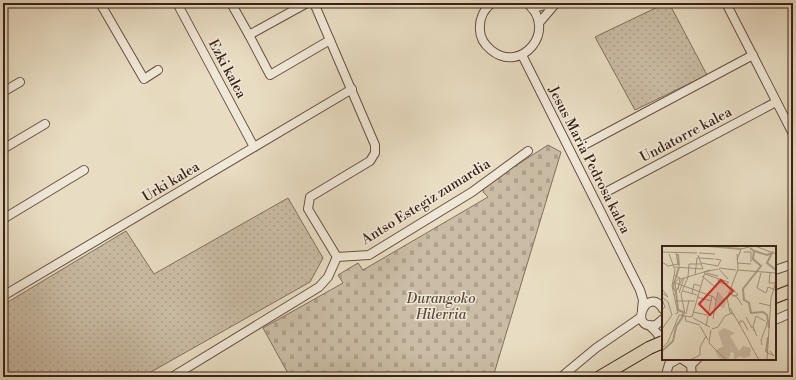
<svg xmlns="http://www.w3.org/2000/svg" width="796" height="380" viewBox="0 0 796 380" font-family="'Libre Bodoni',serif">
<defs>
<pattern id="cemetery-stones" width="16" height="16" patternUnits="userSpaceOnUse"><rect width="16" height="16" fill="#cabca5"/><path d="M2 7V4a2 2 0 0 1 4 0v3zM10 15v-3a2 2 0 0 1 4 0v3z" fill="#aea18d"/></pattern>
<pattern id="park-dots" width="8" height="8" patternUnits="userSpaceOnUse"><rect width="8" height="8" fill="#cabca5"/><path d="M2 2h.1M6 6h.1" fill="none" stroke="#aea18d" stroke-width="1.8" stroke-linecap="round"/></pattern>
</defs>
<rect width="100%" height="100%" fill="#e8dcc2"/>
<filter id="stains"><feTurbulence type="fractalNoise" baseFrequency=".005" numOctaves="4"/><feColorMatrix values="0 0 0 0 .2 0 0 0 0 .09 0 0 0 0 .02 0 0 0 .5 -.17"/></filter>
<radialGradient id="worn" r=".72"><stop offset=".6" stop-color="#630" stop-opacity="0"/><stop offset="1" stop-color="#630" stop-opacity=".3"/></radialGradient>
<polygon fill="url(#cemetery-stones)" stroke="#826f5e" points="548,145 561,152 493,377 290,377 263,328 343,283 338,275 358,263 363,270 488,197 483,192 484,186"/>
<g fill="url(#park-dots)" stroke="#826f5e">
<polygon points="666,3 669,3 707,75 635,110 595,37"/>
<polygon points="288,198 323,258 310,282 142,377 3,377 3,305 126,231 154,274"/>
</g>
<g fill="none" stroke-linecap="round" stroke-linejoin="round">
<defs>
<g id="street">
<polyline points="100,3 144,79 158,70"/>
<polyline points="177,3 254,147"/>
<polyline points="231,3 249,35 307,3"/>
<polyline points="314,3 375,145 375,153 370,161 310,197 308,209 337,257 369,255 472,192 528,151"/>
<path d="M 492,3 C 484,9 479,19 480,30 C 480,38 485,45 491,50 C 521,75 559,30 527,3"/>
<polyline points="726,3 793,134"/>
<polyline points="532,8 554,3"/>
<polyline points="539,23 556,3"/>
<polyline points="249,35 270,75 330,40"/>
<polyline points="522,55 640,290 643,300 642,309"/>
<polyline points="3,92 20,82"/>
<polyline points="586,144 753,55"/>
<polyline points="3,149 45,124"/>
<polyline points="608,191 776,102"/>
<polyline points="3,219 84,170"/>
<polyline points="775,270 793,264"/>
<polyline points="3,296 352,89"/>
<path d="M 663,309 C 647,284 627,331 656,325 L 663,319"/>
<polyline points="775,320 793,312"/>
<polyline points="649,325 657,333 663,344"/>
<polyline points="682,359 691,365 692,377"/>
<polyline points="691,365 697,359"/>
<polyline points="172,377 319,287 328,277 337,257"/>
<polyline points="561,377 596,348 641,317"/>
<polyline points="668,377 667,371 669,364 678,359"/>
</g>
<g id="primary">
<polyline points="775,297 793,290"/>
<polyline points="600,377 649,348"/>
</g>
</defs>
<use href="#street" stroke="#665042" stroke-width="10"/>
<use href="#primary" stroke="#3a2217" stroke-width="14"/>
<use href="#street" stroke="#f0e8d7" stroke-width="8"/>
<use href="#primary" stroke="#e8dcc2" stroke-width="12"/>
<defs>
<polyline id="primary-bridge" points="649,348 663,342"/>
</defs>
<use href="#primary-bridge" stroke="#3a2217" stroke-width="14" stroke-linecap="butt"/>
<use href="#primary-bridge" stroke="#e8dcc2" stroke-width="12"/>
</g>
<g text-anchor="middle" dominant-baseline="central" stroke-width="3" stroke-linejoin="round" paint-order="stroke">
<g font-size="14" fill="#3a2217" stroke="#f0e8d7">
<text transform="translate(227 69) rotate(62)">Ezki kalea</text>
<text transform="translate(686 135) rotate(-28)">Undatorre kalea</text>
<text transform="translate(589 160) rotate(63)">Jesus Maria Pedrosa kalea</text>
<text transform="translate(171 182) rotate(-31)">Urki kalea</text>
<text transform="translate(426 202) rotate(-32)">Antso Estegiz zumardia</text>
</g>
<g font-size="14" font-style="italic" fill="#5e483a" stroke="#f0e8d7">
<text x="441" y="299">Durangoko<tspan x="441" dy="16">Hilerria</tspan></text>
</g>
</g>
<g transform="translate(662 246)">
<rect width="114" height="114" fill="#e8dcc2"/>
<path d="M 62,82 L 73,87 L 68,90 L 77,105 L 81,100 L 89,102 L 88,110 L 82,112 L 78,110 L 72,114 L 72,107 L 69,106 L 66,114 L 57,112 L 53,105 L 61,100 L 56,86 Z" fill="#cabca5"/>
<path d="M 57,46 L 64,56 L 62,62 L 54,60 Z" fill="#cabca5"/>
<path fill="none" stroke="#ad9d88" stroke-width="2" d="M 46,0 L 79,3M 88,2 L 92,5 L 91,13 L 99,20 L 81,43 L 82,54 L 87,57 L 89,67 L 101,66 L 105,69 L 107,82M 92,5 L 105,9 L 110,7 L 105,17 L 114,24M 16,8 L 17,20M 0,105 L 11,95 L 14,81 L 21,70 L 21,66 L 16,64 L 14,46 L 11,41 L 17,21M 104,106 L 106,91"/>
<path fill="none" stroke="#a2927e" stroke-width="1" d="M 52,0 L 87,0M 93,0 L 114,8M 0,6 L 35,7M 82,6 L 89,6 L 89,16M 37,7 L 53,8M 7,8 L 13,24 L 10,40 L 16,67 L 13,68M 36,9 L 41,23M 38,12 L 52,13M 53,13 L 59,14 L 56,20M 75,14 L 79,3 L 91,0M 0,16 L 6,20 L 16,18 L 14,7M 39,17 L 56,20M 75,17 L 89,18M 13,21 L 41,23M 57,22 L 74,24M 57,23 L 66,33M 48,24 L 42,26 L 56,23M 75,24 L 114,27M 44,27 L 56,30M 108,27 L 107,37 L 113,37M 43,28 L 66,36M 13,29 L 19,33 L 42,26M 33,29 L 35,12 L 38,12M 40,30 L 53,41M 57,33 L 56,36 L 64,38 L 67,36M 11,36 L 52,51 L 54,55 L 56,46M 69,41 L 76,49 L 70,50M 95,42 L 104,47 L 106,41 L 114,44M 95,42 L 99,27M 0,43 L 6,51 L 0,47M 14,44 L 13,37 L 17,32M 16,44 L 18,32M 21,45 L 35,49M 17,47 L 22,32M 30,47 L 32,38 L 38,40M 68,48 L 75,51 L 80,59M 12,50 L 20,33M 0,51 L 6,56 L 10,69 L 0,83M 35,51 L 49,55M 0,53 L 3,61 L 0,64M 13,55 L 33,55M 97,57 L 109,60M 68,62 L 88,97M 31,66 L 45,69M 23,68 L 19,48 L 26,31 L 27,18 L 39,18M 24,68 L 27,54M 17,69 L 30,71M 72,69 L 68,66 L 65,52 L 76,23 L 75,8M 23,70 L 24,75 L 38,79M 30,71 L 43,26M 84,71 L 90,82M 31,72 L 48,81M 51,73 L 54,55M 78,78 L 78,75 L 81,75 L 86,84M 38,80 L 46,94M 44,80 L 50,50M 91,81 L 94,70 L 103,75M 50,83 L 56,81 L 63,70 L 70,67M 49,84 L 47,97 L 64,114M 92,85 L 91,81 L 95,90M 87,96 L 97,114M 100,99 L 99,94 L 105,78 L 104,76M 0,102 L 6,96 L 17,69M 104,106 L 112,110 L 108,105M 28,114 L 38,109 L 38,101 L 44,90M 105,114 L 109,52 L 114,35"/>
<path fill="#d62828" fill-opacity="0.15" stroke="#d62828" stroke-width="2" d="M 59,34 L 71,45 L 48,69 L 37,58 Z"/>
<rect width="114" height="114" fill="none" stroke="#3a2217" stroke-width="2"/>
</g>
<rect width="796" height="380" fill="none" stroke="#e8dcc2" stroke-width="16"/>
<rect x="4" y="4" width="788" height="372" fill="none" stroke="#3a2217" stroke-width="2"/>
<rect x="8" y="8" width="780" height="364" fill="none" stroke="#3a2217"/>
<rect width="100%" height="100%" filter="url(#stains)"/>
<rect width="100%" height="100%" fill="url(#worn)"/>
</svg>
